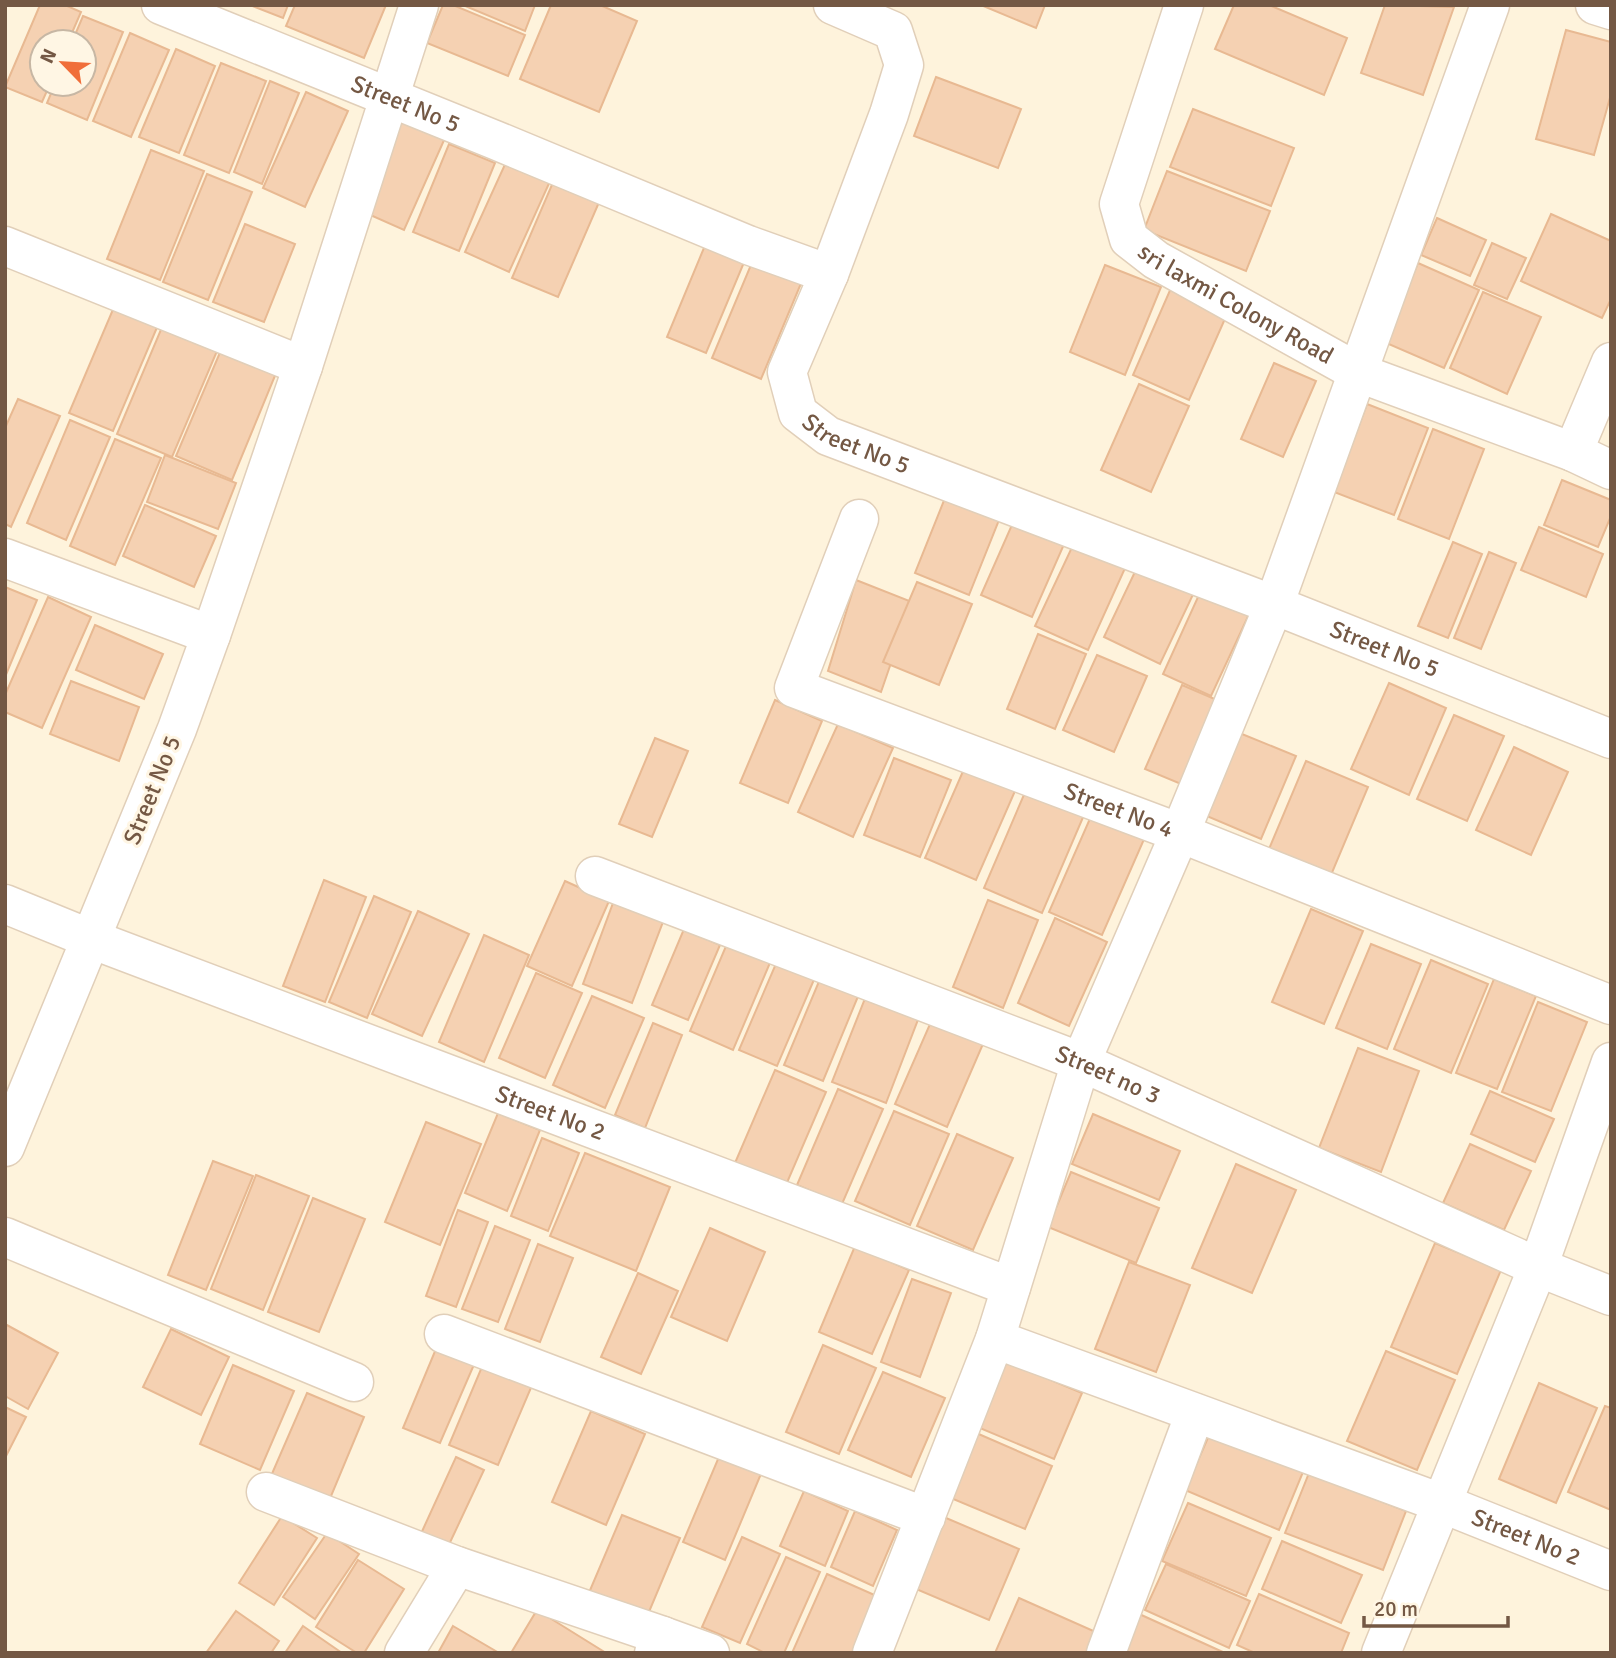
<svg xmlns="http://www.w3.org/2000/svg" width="1616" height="1658" viewBox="0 0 1616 1658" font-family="Signika,sans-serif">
<rect width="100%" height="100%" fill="#fef3dc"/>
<g fill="#f5d1b2" stroke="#e8b992" stroke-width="2">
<polygon points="40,5 65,5 81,12 68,42 42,42 42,84 50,84 42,102 5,87"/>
<polygon points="250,5 288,5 283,18"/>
<polygon points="295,5 386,5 364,58 286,26"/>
<polygon points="443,5 453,5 525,35 508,76 427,43"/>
<polygon points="463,5 535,5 525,31"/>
<polygon points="551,5 600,5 637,21 599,112 520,79"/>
<polygon points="981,5 1045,5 1036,28"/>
<polygon points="1234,5 1269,5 1347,38 1324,95 1215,49"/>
<polygon points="1385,5 1454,7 1423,95 1361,73"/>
<polygon points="83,16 123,32 87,120 47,103 55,84 84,84 84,42 72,42"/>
<polygon points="1566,30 1611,42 1611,94 1594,155 1536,139"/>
<polygon points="130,33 169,50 131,137 93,121"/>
<polygon points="176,49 215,66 179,153 139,137"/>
<polygon points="221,63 266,81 229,173 184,155"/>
<polygon points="936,77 1021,109 998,168 914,136"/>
<polygon points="270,81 299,93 262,184 234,172"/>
<polygon points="306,92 348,111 305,207 263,188"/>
<polygon points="1193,109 1294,148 1271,206 1170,167"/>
<polygon points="399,119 445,138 404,230 359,210"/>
<polygon points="449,144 495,163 459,251 413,232"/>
<polygon points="151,150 204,171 160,280 107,259"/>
<polygon points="507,160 551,179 509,272 465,252"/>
<polygon points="1167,171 1270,211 1246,271 1144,230"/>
<polygon points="207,174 252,192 208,300 163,282"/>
<polygon points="554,180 600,200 558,297 512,278"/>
<polygon points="1551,214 1611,241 1611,299 1602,318 1521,281"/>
<polygon points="1437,218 1486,240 1470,276 1421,255"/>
<polygon points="245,224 295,244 264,322 213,302"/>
<polygon points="706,243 745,260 706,353 667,337"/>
<polygon points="1492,243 1526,258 1507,299 1474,285"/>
<polygon points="753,260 802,281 761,379 712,358"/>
<polygon points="1418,263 1479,290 1444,368 1384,342"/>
<polygon points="1105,265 1161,287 1125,375 1070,352"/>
<polygon points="1171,288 1228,312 1189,400 1133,375"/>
<polygon points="1483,292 1541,317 1507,394 1450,368"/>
<polygon points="117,300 161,318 113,431 69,413"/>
<polygon points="165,320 220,344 172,457 117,434"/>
<polygon points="224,343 279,366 232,480 176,456"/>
<polygon points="1274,363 1316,381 1283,457 1241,439"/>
<polygon points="1139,384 1189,406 1151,492 1101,470"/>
<polygon points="18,399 60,416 11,527 5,524 5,428"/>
<polygon points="1367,404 1428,428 1394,515 1334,492"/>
<polygon points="70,420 110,437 66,540 27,523"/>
<polygon points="1433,429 1484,449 1449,539 1398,519"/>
<polygon points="115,439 161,458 115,565 70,546"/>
<polygon points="165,455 236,483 218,529 147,502"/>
<polygon points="1562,480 1611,500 1611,516 1598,547 1544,525"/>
<polygon points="951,483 1005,505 969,595 915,573"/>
<polygon points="145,505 216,536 194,587 123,556"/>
<polygon points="1019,509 1069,533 1032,617 981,595"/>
<polygon points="1539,527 1603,554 1586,597 1521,570"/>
<polygon points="1453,542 1482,554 1448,638 1418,626"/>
<polygon points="1074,543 1126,566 1088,650 1035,626"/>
<polygon points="1489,552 1516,563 1481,649 1454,638"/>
<polygon points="1142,557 1198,584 1160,664 1104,637"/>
<polygon points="856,580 912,602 881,692 828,671"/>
<polygon points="917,582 972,604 939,685 883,662"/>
<polygon points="1203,586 1252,608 1211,696 1163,674"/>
<polygon points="5,587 37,600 5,677"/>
<polygon points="48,597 91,617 42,728 5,712 5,695"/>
<polygon points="95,625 163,654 144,699 76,670"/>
<polygon points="1038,634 1086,654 1055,729 1007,709"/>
<polygon points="1097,655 1147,676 1114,752 1063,730"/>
<polygon points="71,681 139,707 119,761 50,734"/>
<polygon points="1389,683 1446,708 1409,795 1351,769"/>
<polygon points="1182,685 1217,700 1181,784 1145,769"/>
<polygon points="775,700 822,721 788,803 740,783"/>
<polygon points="1454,715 1504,736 1467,821 1417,799"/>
<polygon points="838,724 893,748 853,837 798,812"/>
<polygon points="1237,732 1296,756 1261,839 1202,814"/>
<polygon points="655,738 688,751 652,837 619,824"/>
<polygon points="1514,747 1568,772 1531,855 1476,830"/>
<polygon points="894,758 951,780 920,857 864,835"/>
<polygon points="1306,761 1368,787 1331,875 1269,849"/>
<polygon points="964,769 1015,791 976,880 925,858"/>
<polygon points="1026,790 1084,815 1042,913 984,888"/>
<polygon points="1092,814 1145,837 1102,935 1049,912"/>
<polygon points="324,880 366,897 325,1002 283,986"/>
<polygon points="565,881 609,901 572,986 527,966"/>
<polygon points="616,895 666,914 632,1003 583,984"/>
<polygon points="374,896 411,912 367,1018 329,1002"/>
<polygon points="988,900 1038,920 1003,1008 953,987"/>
<polygon points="1311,909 1363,931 1324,1024 1272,1002"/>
<polygon points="418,911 469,934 422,1036 372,1014"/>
<polygon points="1055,918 1107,942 1069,1026 1018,1003"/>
<polygon points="684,929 720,945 688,1020 652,1005"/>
<polygon points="484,935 529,955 484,1062 439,1042"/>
<polygon points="729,939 772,958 733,1050 690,1031"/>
<polygon points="1371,944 1421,964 1387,1049 1336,1028"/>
<polygon points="778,959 816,975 777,1066 739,1050"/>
<polygon points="1431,960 1488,984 1451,1073 1394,1049"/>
<polygon points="536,973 582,993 545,1078 499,1058"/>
<polygon points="820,979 859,994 823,1081 784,1065"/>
<polygon points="1494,979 1536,996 1497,1089 1456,1073"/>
<polygon points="592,996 644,1018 605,1108 553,1085"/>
<polygon points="866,996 919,1017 886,1103 832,1082"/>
<polygon points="1538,1002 1587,1022 1551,1111 1502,1092"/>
<polygon points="934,1015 986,1037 947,1127 895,1104"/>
<polygon points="653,1023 682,1035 645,1128 615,1115"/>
<polygon points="1358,1048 1419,1071 1381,1172 1319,1148"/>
<polygon points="775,1070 826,1092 786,1185 735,1163"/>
<polygon points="838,1089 883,1109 842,1204 797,1185"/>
<polygon points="1490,1091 1554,1119 1535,1162 1471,1134"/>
<polygon points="894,1111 949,1134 910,1225 855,1201"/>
<polygon points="498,1113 540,1130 507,1211 465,1193"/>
<polygon points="1093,1114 1180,1151 1159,1200 1072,1164"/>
<polygon points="426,1122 481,1144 440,1245 385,1222"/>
<polygon points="957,1134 1013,1158 973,1250 917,1226"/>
<polygon points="542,1138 579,1153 548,1231 511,1216"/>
<polygon points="1470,1144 1531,1171 1504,1230 1443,1203"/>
<polygon points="585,1153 670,1187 636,1271 550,1236"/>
<polygon points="213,1161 253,1176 206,1290 168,1275"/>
<polygon points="1236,1164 1296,1190 1252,1293 1192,1268"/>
<polygon points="1071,1172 1159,1208 1136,1263 1048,1227"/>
<polygon points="256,1175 309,1196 263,1310 211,1289"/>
<polygon points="313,1198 365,1219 319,1332 268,1312"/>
<polygon points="458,1210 488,1222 456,1307 426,1296"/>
<polygon points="495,1226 530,1240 498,1322 462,1309"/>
<polygon points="710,1228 765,1252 727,1341 671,1317"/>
<polygon points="1435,1243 1501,1270 1457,1374 1391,1347"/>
<polygon points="538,1244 573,1258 540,1342 505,1329"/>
<polygon points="855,1246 909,1270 872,1354 819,1332"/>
<polygon points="1129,1262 1190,1285 1156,1372 1095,1349"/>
<polygon points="638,1273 678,1291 641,1374 601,1357"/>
<polygon points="912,1279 951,1293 920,1377 881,1362"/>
<polygon points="5,1324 58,1353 28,1409 5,1396"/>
<polygon points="171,1329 229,1357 201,1415 143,1387"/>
<polygon points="438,1344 476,1360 440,1443 403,1428"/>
<polygon points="823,1345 876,1368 839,1454 786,1432"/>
<polygon points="1386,1351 1455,1380 1417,1470 1347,1441"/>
<polygon points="1003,1360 1082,1393 1054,1459 975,1426"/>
<polygon points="484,1362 533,1383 498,1465 449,1445"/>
<polygon points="233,1365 294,1391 260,1470 200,1444"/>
<polygon points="883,1372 945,1398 911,1477 848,1450"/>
<polygon points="1539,1383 1597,1408 1556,1503 1499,1479"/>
<polygon points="307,1393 364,1417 329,1501 271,1476"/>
<polygon points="1605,1406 1611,1408 1611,1510 1568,1492"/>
<polygon points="5,1407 26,1417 5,1458"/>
<polygon points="591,1411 645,1434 606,1525 552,1502"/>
<polygon points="974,1432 1052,1466 1025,1529 946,1496"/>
<polygon points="1210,1433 1303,1472 1279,1530 1185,1490"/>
<polygon points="721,1452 763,1469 725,1560 683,1542"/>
<polygon points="456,1457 484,1470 446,1551 419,1538"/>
<polygon points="1309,1473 1406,1511 1383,1570 1285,1533"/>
<polygon points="804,1491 848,1511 825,1566 780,1546"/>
<polygon points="1188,1503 1271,1538 1246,1596 1162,1561"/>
<polygon points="855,1511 897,1530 873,1586 831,1567"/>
<polygon points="622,1515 680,1538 646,1619 588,1595"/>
<polygon points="939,1515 1019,1549 989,1620 909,1586"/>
<polygon points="282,1516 317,1538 274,1605 239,1583"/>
<polygon points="327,1533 359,1554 315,1619 283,1597"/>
<polygon points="742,1537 780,1554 740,1643 702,1627"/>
<polygon points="1282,1541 1362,1575 1341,1623 1262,1589"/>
<polygon points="786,1557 820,1572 784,1653 765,1653 747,1644"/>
<polygon points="358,1560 404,1589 364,1653 357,1653 316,1627"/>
<polygon points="1166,1564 1250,1601 1229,1648 1145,1610"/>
<polygon points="827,1574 879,1597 853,1653 792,1653"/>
<polygon points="1259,1594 1349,1633 1341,1653 1255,1653 1237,1645"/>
<polygon points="1019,1598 1107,1637 1100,1653 995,1653"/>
<polygon points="537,1610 606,1653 511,1653"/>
<polygon points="236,1611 279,1641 271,1653 206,1653"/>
<polygon points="1137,1613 1225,1653 1119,1653"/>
<polygon points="303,1626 342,1653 285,1653"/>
<polygon points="453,1626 499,1653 438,1653"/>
</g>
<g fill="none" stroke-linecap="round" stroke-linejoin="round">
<defs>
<g id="street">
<path id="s1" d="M 161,5 L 495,140 L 748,245 L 829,274 L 787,372 L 798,413 L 828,436 L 1274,605 L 1611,739"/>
<path id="s2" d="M 1184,5 L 1119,204 L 1129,239 L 1156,260 L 1359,373 L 1573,452 L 1611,470"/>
<polyline points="1595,5 1611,10"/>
<polyline points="5,246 303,366"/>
<polyline points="829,274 889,114 904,65 893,31 833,5"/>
<polyline points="1573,452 1611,362"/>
<path id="s3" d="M 859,519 L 794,688 L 1180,833 L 1611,1005"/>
<polyline points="5,558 211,635 177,729 5,1147"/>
<polyline points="211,635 303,366 419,5"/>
<path id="s4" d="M 595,876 L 1081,1062 L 1538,1267 L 1611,1296"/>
<path id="s5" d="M 5,904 L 91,939 L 1011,1287"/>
<polyline points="5,1237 354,1382"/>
<polyline points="444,1334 926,1517"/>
<path id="s6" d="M 995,1339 L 1441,1503 L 1611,1571"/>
<polyline points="266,1492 457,1566 663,1636"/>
<polyline points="404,1653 457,1566"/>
<polyline points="654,1653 663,1636 710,1653"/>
<polyline points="872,1653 995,1339 1081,1062 1180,833 1274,605 1490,5"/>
<polyline points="1106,1653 1195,1413"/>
<polyline points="1381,1653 1538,1267 1611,1062"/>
</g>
</defs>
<use href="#street" stroke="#e1cfb9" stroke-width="41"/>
<use href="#street" stroke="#fff" stroke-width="38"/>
</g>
<g text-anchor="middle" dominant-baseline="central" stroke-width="6" stroke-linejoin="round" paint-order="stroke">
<g font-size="24" fill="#745844" stroke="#fff6e4">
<text stroke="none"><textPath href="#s1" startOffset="264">Street No 5</textPath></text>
<text stroke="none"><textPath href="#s2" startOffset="371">sri laxmi Colony Road</textPath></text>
<text stroke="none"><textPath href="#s1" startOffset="936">Street No 5</textPath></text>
<text stroke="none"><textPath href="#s1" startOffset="1503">Street No 5</textPath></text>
<text transform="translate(152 790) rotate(-68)">Street No 5</text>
<text stroke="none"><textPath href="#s3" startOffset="528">Street No 4</textPath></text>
<text stroke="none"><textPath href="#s4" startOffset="550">Street no 3</textPath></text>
<text stroke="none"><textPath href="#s5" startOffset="584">Street No 2</textPath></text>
<text stroke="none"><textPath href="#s6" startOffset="567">Street No 2</textPath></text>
</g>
</g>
<rect width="1616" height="1658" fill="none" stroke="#745844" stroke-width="14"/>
<g transform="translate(63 63) rotate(295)"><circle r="33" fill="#fff6e4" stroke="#c7b7a4" stroke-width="2"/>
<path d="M0-5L12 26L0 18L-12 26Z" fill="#f06e39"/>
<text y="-10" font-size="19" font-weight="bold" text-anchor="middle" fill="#745844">N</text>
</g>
<path d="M1364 1616v10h144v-10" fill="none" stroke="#745844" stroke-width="3.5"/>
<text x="1374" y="1616" font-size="21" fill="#745844" stroke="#fff6e4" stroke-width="5" paint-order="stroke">20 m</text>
</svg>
